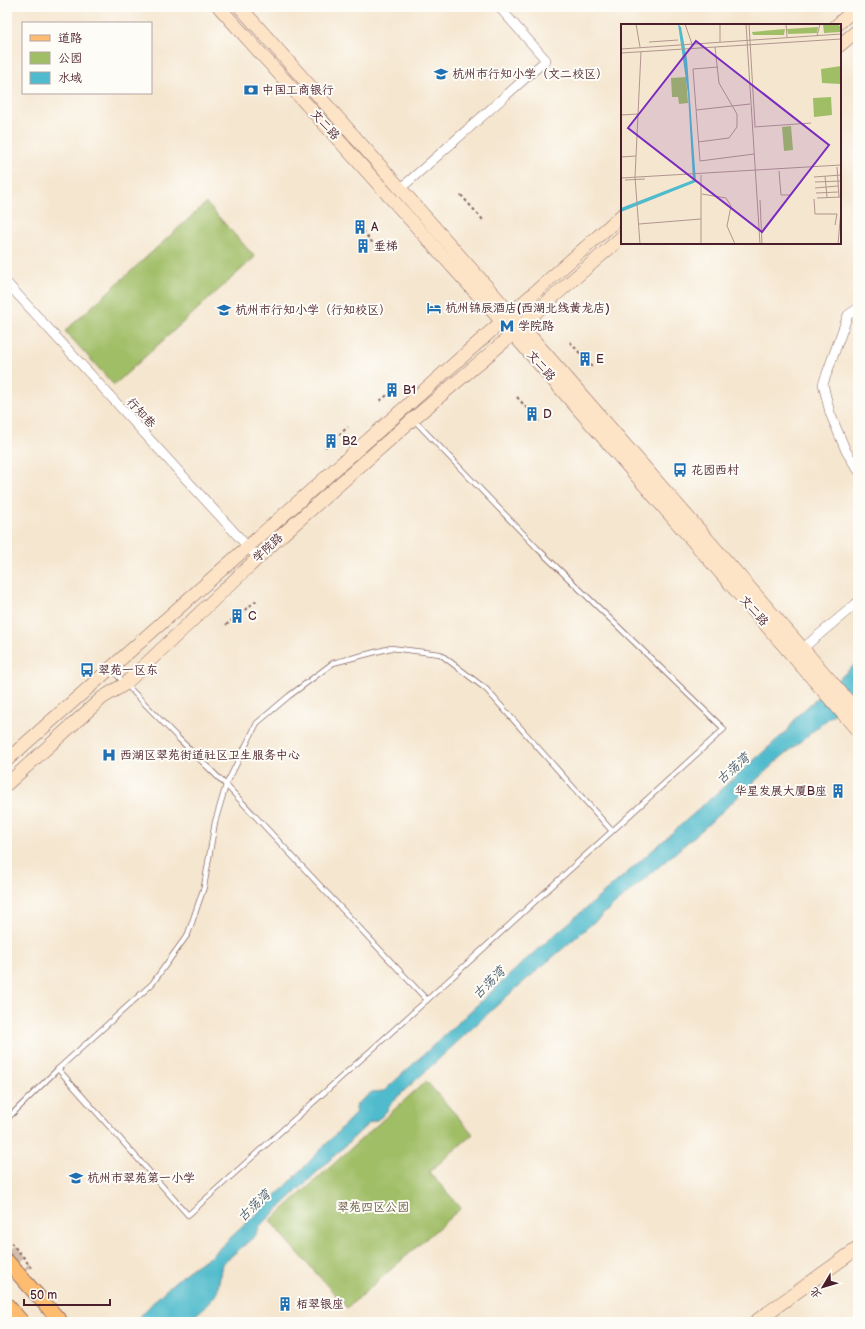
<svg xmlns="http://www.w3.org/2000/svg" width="865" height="1329" viewBox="0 0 865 1329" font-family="'Balsamiq Sans','LXGW WenKai TC',sans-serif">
<rect width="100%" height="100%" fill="#fdfcf7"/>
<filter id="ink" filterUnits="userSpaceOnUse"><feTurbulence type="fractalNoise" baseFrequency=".025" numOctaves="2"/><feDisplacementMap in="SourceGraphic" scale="8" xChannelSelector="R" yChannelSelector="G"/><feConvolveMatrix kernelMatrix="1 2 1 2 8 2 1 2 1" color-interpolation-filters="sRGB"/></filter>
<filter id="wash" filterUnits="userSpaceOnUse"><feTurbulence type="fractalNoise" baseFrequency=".012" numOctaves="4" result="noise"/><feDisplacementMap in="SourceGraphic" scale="16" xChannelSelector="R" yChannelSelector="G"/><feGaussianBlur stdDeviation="0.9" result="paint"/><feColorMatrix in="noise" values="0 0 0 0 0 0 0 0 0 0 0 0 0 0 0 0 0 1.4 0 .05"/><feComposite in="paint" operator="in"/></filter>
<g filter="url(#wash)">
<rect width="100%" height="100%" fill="#f5e6cf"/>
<g fill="#a0be66" stroke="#756e48">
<polygon points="206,203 255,257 114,385 65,331"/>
<polygon points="426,1081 473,1134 429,1172 461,1208 347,1308 270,1221"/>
</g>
<path fill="#50bbcc" stroke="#4d6d7c" d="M 858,662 L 858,694 L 778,760 L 703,829 L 506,997 L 392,1102 C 385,1114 382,1119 369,1123 L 260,1226 L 255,1236 L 222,1264 L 217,1293 L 205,1307 L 187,1322 L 135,1322 C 157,1298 181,1272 210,1257 L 286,1186 L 355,1114 L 357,1104 L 372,1092 L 384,1091 L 530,956 L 620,879 L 788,730 L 797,716 Z"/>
</g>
<g filter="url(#ink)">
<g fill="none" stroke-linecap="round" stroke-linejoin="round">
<polyline stroke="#d3beae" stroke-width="16" stroke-dasharray="16 8" stroke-linecap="butt" points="7,1251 25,1271"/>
<defs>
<g id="lane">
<polyline points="112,670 179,739 226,785 427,1000"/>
<polyline points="58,1069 188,1215 427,1000 724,729 537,548 414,420"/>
<polyline points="7,1119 58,1069 152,984 188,934 204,887 215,822 226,785 257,723 289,696 333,663 391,648 440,654 486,689 612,831"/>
</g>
<g id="street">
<polyline points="400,189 546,60 499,7"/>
<polyline points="7,283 258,558"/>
<polyline points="858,308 848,315 823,384 830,413 846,451 858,470"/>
<polyline points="802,649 858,602"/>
</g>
<g id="secondary">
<polyline points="219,7 513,334 858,731"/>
<polyline points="240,7 511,314 858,712"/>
<polyline points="837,25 857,7"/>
<polyline points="840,45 858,30"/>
<polyline points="7,760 622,215"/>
<polyline points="7,784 102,698 125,684 282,535 413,419 513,334 521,325 622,237"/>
<polyline points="755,1322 858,1248"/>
</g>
<g id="primary">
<polyline points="7,1261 61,1322"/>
<polyline points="7,1305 22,1322"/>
</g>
</defs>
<use href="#lane" stroke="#866564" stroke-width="6"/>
<use href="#street" stroke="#866564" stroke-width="10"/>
<use href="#secondary" stroke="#866564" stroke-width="14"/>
<use href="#primary" stroke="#866564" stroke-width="16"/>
<g stroke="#866564" stroke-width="2" stroke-dasharray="3 3" stroke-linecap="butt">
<polyline points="461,195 483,220"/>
<polyline points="355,222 377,248"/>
<polyline points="570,342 592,367"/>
<polyline points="517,397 539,422"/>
<polyline points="380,401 398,386"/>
<polyline points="325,447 348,427"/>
<polyline points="226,625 257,600"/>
<polyline points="7,1238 25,1259 31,1268"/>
</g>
<use href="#lane" stroke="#fff" stroke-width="4.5"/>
<use href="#street" stroke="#fff" stroke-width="9"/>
<use href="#secondary" stroke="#fee4c6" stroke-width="13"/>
<use href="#primary" stroke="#fdbc70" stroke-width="14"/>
</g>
</g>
<defs>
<symbol id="school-bare" viewBox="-9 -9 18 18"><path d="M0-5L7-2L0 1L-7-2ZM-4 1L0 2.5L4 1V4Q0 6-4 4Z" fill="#1f6fb2" stroke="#fdfcf7" stroke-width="2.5" paint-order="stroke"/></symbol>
<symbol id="bank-bare" viewBox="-9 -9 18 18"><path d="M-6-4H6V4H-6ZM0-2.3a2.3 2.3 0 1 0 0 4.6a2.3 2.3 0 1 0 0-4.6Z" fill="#1f6fb2" stroke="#fdfcf7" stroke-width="2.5" paint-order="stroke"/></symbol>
<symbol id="building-bare" viewBox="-9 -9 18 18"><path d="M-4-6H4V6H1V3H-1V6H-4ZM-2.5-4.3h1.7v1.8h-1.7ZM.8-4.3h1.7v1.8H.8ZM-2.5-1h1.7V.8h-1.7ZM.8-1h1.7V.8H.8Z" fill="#1f6fb2" stroke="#fdfcf7" stroke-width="2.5" paint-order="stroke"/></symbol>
<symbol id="hotel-bare" viewBox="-9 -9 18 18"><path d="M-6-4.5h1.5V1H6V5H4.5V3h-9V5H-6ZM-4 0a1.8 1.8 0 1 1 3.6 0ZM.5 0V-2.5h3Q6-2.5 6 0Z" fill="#1f6fb2" stroke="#fdfcf7" stroke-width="2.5" paint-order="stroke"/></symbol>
<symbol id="metro-bare" viewBox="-9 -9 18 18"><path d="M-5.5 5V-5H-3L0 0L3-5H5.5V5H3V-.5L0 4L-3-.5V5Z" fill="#1f6fb2" stroke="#fdfcf7" stroke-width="2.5" paint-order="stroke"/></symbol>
<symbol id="bus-bare" viewBox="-9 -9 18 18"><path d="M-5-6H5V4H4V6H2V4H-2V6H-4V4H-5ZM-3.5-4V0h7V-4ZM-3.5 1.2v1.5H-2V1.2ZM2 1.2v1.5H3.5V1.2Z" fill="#1f6fb2" stroke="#fdfcf7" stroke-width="2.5" paint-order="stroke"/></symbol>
<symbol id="hospital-bare" viewBox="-9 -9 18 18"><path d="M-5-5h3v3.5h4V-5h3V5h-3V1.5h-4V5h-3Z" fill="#1f6fb2" stroke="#fdfcf7" stroke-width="2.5" paint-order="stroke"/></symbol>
</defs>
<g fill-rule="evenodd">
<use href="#school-bare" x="431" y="64" width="20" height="20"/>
<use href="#bank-bare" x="241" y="80" width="20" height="20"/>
<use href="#building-bare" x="350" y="217" width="20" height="20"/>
<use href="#building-bare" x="353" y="236" width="20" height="20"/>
<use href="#hotel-bare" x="424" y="298" width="20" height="20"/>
<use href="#school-bare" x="214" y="300" width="20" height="20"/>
<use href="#metro-bare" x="497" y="316" width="20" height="20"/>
<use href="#building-bare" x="575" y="349" width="20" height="20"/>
<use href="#building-bare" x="382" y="380" width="20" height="20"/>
<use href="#building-bare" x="522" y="404" width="20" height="20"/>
<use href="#building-bare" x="321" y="431" width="20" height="20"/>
<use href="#bus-bare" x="670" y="460" width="20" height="20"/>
<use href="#building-bare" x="227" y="606" width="20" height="20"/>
<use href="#bus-bare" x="77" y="660" width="20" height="20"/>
<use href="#hospital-bare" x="99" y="745" width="20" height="20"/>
<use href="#building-bare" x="828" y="781" width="20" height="20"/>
<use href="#school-bare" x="66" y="1168" width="20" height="20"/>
<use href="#building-bare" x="275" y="1294" width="20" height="20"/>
</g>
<g text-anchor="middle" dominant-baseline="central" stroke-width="4" stroke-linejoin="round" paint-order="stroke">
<g font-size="12" fill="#4a1f2b" stroke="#fdfcf7" text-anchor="start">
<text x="452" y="74">杭州市行知小学（文二校区）</text>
<text x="262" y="90">中国工商银行</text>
<text x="371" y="227">A</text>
<text x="374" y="246">垂梯</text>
<text x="445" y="308">杭州锦辰酒店(西湖北线黄龙店)</text>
<text x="235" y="310">杭州市行知小学（行知校区）</text>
<text x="518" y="326">学院路</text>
<text x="596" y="359">E</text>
<text x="403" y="390">B1</text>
<text x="543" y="414">D</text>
<text x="342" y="441">B2</text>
<text x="691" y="470">花园西村</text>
<text x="248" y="616">C</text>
<text x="98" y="670">翠苑一区东</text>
<text x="120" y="755">西湖区翠苑街道社区卫生服务中心</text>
<text x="827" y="791" text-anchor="end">华星发展大厦B座</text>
<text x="87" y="1178">杭州市翠苑第一小学</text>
<text x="296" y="1304">栢翠银座</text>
</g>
<g font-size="12" fill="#4a1f2b" stroke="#fdfcf7">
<text transform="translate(325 125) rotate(48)">文二路</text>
<text transform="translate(541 366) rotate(49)">文二路</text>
<text transform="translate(141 413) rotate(48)">行知巷</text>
<text transform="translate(268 548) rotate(-43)">学院路</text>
<text transform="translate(754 611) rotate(49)">文二路</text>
</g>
<g font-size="12" fill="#685740" stroke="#fdfcf7">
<text x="373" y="1207">翠苑四区公园</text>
</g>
<g font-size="13" font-style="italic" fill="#4c5d6b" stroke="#fdfcf7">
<text transform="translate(733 769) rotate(-41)">古荡湾</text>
<text transform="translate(489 983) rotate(-44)">古荡湾</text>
<text transform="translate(254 1206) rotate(-43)">古荡湾</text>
</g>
</g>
<g transform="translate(621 24)">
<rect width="220" height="220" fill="#f5e6cf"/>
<path d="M 202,0 L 216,0 L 220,3 L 220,8 L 203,9 ZM 197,3 L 196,9 L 167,10 L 166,5 ZM 164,5 L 163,11 L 132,11 L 131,8 ZM 220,42 L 220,60 L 201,59 L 200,45 ZM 65,53 L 67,79 L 58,80 L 57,73 L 51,73 L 50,54 ZM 210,73 L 211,91 L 193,93 L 192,74 ZM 170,102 L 172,126 L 163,127 L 161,103 Z" fill="#a0be66"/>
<path d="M 57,0 L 60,3 L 66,35 L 75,158 L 0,188 L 0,184 L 72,156 L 67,70 Z" fill="#50bbcc"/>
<path fill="none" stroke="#b1968d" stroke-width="1" d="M 15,0 L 19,23M 64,0 L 71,20M 99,0 L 99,18M 125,0 L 139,220M 128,0 L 134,102M 165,0 L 166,13M 196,12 L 199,0M 28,18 L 57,16M 0,25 L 220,10M 0,29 L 220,15M 97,43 L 72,45 L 79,137 L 133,130M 75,86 L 129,80M 0,91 L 17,90M 133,103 L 190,99M 77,118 L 108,114 L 116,103 L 116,90 L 98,59 L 94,23M 0,133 L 15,132M 216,143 L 218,173M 158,147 L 160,171 L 170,171M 204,152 L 206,173M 193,153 L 220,151M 0,154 L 220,141M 4,156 L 24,155M 194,158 L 220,157M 194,164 L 217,162M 195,169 L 217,168M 81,170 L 105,174 L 110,182 L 106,202 L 114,220M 196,174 L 220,173M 193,175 L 194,190 L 216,190 L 214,201M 139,176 L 141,220M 18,200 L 80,195M 19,220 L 14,153 L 20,28M 80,220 L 80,151M 217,220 L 220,186"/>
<path fill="#7b2cbf" fill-opacity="0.15" stroke="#7b2cbf" stroke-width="2" d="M 75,17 L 208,121 L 141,208 L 7,104 Z"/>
<rect width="220" height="220" fill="none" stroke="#4a1f2b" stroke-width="2"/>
</g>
<rect width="865" height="1329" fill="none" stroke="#fdfcf7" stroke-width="24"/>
<rect x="22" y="22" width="130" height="72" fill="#fdfcf7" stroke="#b5a4a5"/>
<rect x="30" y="35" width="20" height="6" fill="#fdbc70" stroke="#b5a4a5"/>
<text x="58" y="42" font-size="12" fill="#4a1f2b">道路</text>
<rect x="30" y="52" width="20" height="12" fill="#a0be66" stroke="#b5a4a5"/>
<text x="58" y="62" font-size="12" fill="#4a1f2b">公园</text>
<rect x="30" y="72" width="20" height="12" fill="#50bbcc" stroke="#b5a4a5"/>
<text x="58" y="82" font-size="12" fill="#4a1f2b">水域</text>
<g transform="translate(823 1287) rotate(232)" stroke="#fdfcf7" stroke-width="3" paint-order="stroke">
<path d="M0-3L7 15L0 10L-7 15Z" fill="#4a1f2b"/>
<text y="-6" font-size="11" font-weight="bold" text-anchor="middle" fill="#4a1f2b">北</text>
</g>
<path d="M24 1299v6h86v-6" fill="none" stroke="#4a1f2b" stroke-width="2"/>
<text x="30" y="1299" font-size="12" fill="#4a1f2b" stroke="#fdfcf7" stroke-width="3" paint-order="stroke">50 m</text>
</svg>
